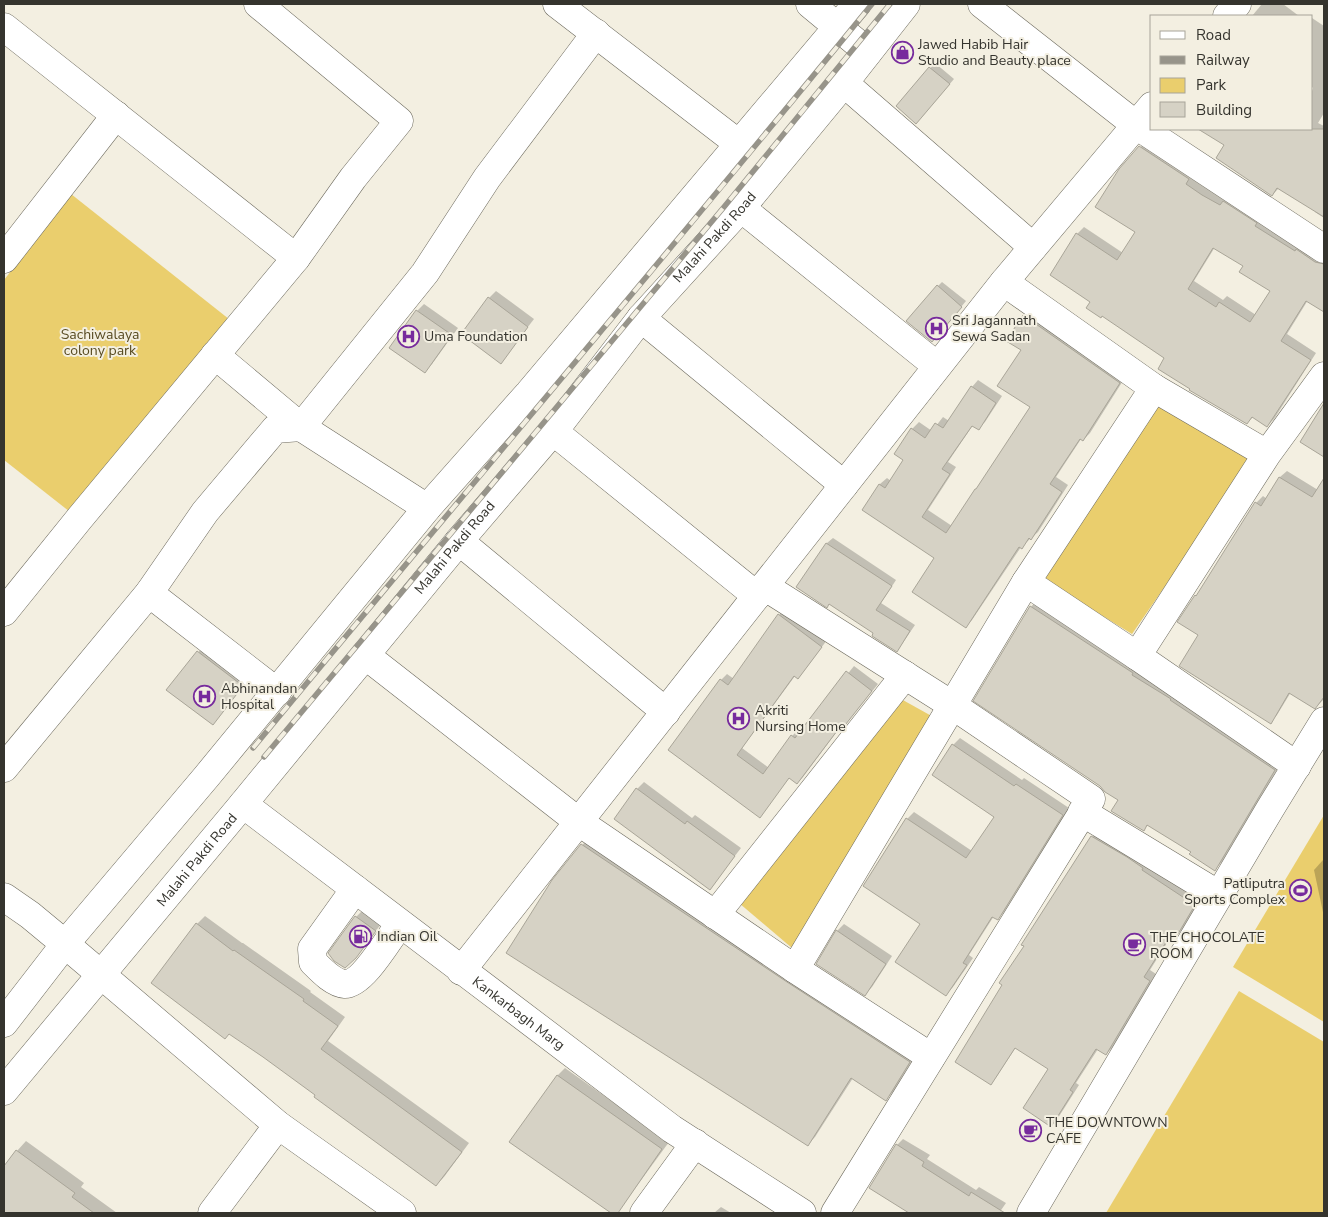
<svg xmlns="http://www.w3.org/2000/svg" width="1328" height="1217" viewBox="0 0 1328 1217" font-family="'Nunito Sans',sans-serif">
<rect width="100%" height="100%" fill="#f3efe1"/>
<g fill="#eace6d">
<polygon points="71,194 239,327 79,519 4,460 4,280"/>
<polygon points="1160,399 1255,456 1132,634 1044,580"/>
<polygon points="901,699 937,719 792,948 739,903"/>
<polygon points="1324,815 1324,1022 1233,967"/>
<polygon points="1239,991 1324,1042 1324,1213 1106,1213"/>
</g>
<g fill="#0003" fill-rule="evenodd">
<polygon points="1262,4 1283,4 1299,16 1252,16"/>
<polygon points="1312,18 1324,26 1324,113 1318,123 1324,126 1324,218 1315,212 1316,210 1279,188 1272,195 1226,145 1200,129 1312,129 1312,91 1313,88 1312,87"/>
<polygon points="935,63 954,79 921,118 897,106"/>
<path d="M 1147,140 L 1324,256 L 1324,311 L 1308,300 L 1287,334 L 1316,353 L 1274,419 L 1267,426 L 1253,417 L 1247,423 L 1092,301 L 1077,234 L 1084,227 L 1123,253 L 1136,231 L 1120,170 ZM 1215,247 L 1244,266 L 1271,291 L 1256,315 L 1227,296 L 1223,300 L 1194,281 Z"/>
<polygon points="942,282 966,301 937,336 938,286"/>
<polygon points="496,291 534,319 501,362 489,298"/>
<polygon points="424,304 458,328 432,364 424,371 391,348 417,311"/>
<polygon points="1031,309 1126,376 1090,433 1083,440 1081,439 1056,477 1068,485 1038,532 1021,547 972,620 966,626 936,558 863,509 880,484 887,478 891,481 905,460 895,454 912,429 919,422 932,431 943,417 949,421 972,387 978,380 1002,396 985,422 978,428 973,425 948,462 956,467 928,510 952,526 1031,407 1023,350 1008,341 1024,315"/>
<polygon points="1287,471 1318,490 1324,481 1324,699 1317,706 1291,692 1277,715 1270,722 1200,635 1196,596 1202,590 1256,503 1263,496 1267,499 1280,477"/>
<polygon points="833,538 896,580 881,603 915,625 902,644 897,650 875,633 830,603 827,606 798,587 827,543"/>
<polygon points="1037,600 1281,763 1222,862 1215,869 1192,852 1148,825 1143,830 1120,800 1031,607"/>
<polygon points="785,609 827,640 804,671 798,678 795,676 742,748 769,768 792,736 798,730 801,732 854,666 878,684 848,721 842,727 841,726 803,777 797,783 790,777 760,816 670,750 721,680 727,674 734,679 779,615"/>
<polygon points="205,644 249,678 212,724 168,690"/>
<polygon points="960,738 1022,780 1024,778 1069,808 1004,912 997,919 994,916 969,955 973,958 953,987 946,994 922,923 907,819 914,812 972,851 996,817 953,745"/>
<polygon points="644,782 692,818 695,815 741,848 710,888 637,789"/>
<polygon points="1099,830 1201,898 1182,930 1175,937 1172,935 1150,970 1156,974 1113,1047 1106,1054 1098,1049 1076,1083 1079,1085 1058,1118 1051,1125 1050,1069 1016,1047 997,1076 990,1083 1026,946 1023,944 1092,837"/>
<polygon points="589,837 916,1054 893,1092 886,1099 853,1078 815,1137 808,1144 553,881"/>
<polygon points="1323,860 1324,860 1324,917 1314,870"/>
<polygon points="363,910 382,923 355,957 356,917"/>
<polygon points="205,916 242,943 243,943 311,991 310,992 345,1017 328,1041 469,1143 444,1177 436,1185 317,1095 197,924"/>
<polygon points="844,924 892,956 872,987 865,994 837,931"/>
<polygon points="565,1068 669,1142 617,1213 613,1213 511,1142 558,1075"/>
<polygon points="903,1139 930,1155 927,1159 976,1190 979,1187 1006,1203 999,1213 906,1213 908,1211 897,1145"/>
<polygon points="26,1141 84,1183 81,1187 117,1213 4,1213 4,1168 17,1151"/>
<polygon points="721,1207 731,1213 714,1213"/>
</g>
<g fill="#d6d2c5" stroke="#a9a598" fill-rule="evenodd">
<polygon points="929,67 950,84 916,124 896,106"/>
<polygon points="1198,129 1324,129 1324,217 1277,188 1272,196 1216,158 1224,145"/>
<path d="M 1139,146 L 1189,179 L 1186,184 L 1202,195 L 1220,205 L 1223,201 L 1257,223 L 1255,226 L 1295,251 L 1296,249 L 1315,262 L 1324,264 L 1324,312 L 1306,301 L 1281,341 L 1311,360 L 1267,427 L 1252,417 L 1247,424 L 1189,390 L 1190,389 L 1158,369 L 1164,358 L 1102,316 L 1101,318 L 1086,308 L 1090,302 L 1050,275 L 1076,233 L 1117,260 L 1135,232 L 1095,207 L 1119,169 ZM 1213,248 L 1243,266 L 1239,272 L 1270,291 L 1250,322 L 1219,302 L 1216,307 L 1188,289 Z"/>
<polygon points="937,285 962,307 932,342 906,321"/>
<polygon points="488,297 528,327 501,364 461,334"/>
<polygon points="416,310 452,335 425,373 389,348"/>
<polygon points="1023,315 1120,383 1083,441 1080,439 1050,484 1062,492 1031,540 1029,538 1022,549 1019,547 966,628 912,592 934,558 862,510 879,484 885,488 903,460 894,454 911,428 925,438 935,423 943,428 971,386 996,403 979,430 972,426 942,469 950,474 922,517 946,533 975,489 976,489 1030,407 997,386 1021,350 1006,341"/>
<polygon points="1324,403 1324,457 1300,442"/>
<polygon points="1279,477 1312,497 1324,478 1324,697 1315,709 1289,693 1271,724 1179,666 1198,635 1177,622 1195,595 1196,596 1255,502 1261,506"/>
<polygon points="826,543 892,586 876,610 910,631 897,652 872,636 873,633 829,604 827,608 796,587"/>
<polygon points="1030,606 1133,673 1132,675 1171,699 1170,700 1275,770 1215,871 1189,854 1191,852 1147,825 1144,831 1111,811 1118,800 1105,792 1100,786 973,701"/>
<polygon points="778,614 822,647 798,679 794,676 737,755 763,774 791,735 795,738 846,671 872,691 842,729 840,727 797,784 789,778 760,818 668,750 720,679 728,685"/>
<polygon points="197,651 243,686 213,725 166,690"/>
<polygon points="952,744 1014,786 1016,784 1063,815 998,920 992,917 963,963 967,965 946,996 895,962 920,924 863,886 906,818 966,858 994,817 932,775"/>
<polygon points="636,788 685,824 687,821 735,856 710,890 614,819"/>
<polygon points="1091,836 1127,857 1143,868 1142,870 1195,905 1175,939 1170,936 1144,977 1150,981 1106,1055 1096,1049 1070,1090 1073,1092 1051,1127 1023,1108 1048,1069 1015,1048 991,1085 955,1062 1002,985 999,983 1024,946 1021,945"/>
<polygon points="581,844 787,982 910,1062 886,1101 851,1078 808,1146 506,953 552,880"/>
<polygon points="355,916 376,931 356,958 345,968 334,961 328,953"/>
<polygon points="196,923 233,951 234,950 304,999 303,1001 338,1026 321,1049 462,1152 436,1186 314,1097 315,1095 263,1057 229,1034 225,1039 151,983"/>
<polygon points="836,930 886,964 865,996 816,964"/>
<polygon points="557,1075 662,1149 618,1213 611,1213 509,1142"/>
<polygon points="896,1144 924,1162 922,1166 969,1196 971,1192 1005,1213 909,1213 869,1188"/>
<polygon points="16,1150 75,1193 72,1197 94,1213 4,1213 4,1166"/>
</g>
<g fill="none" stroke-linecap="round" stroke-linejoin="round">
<defs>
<g id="minor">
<polyline points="557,4 739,144"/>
<polyline points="810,4 868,52"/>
<polyline points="982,4 1136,125 1324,249"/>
<polyline points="1227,16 1237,4"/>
<polyline points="4,27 296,258"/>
<polyline points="844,83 1033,247"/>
<polyline points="741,208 937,366"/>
<polyline points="4,259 116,115"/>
<polyline points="1004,282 1154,388"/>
<polyline points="641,318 844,485"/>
<polyline points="215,355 301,427 427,508"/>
<polyline points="553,431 757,596"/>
<polyline points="1267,454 1154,388 1026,582 1137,656 1267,454 1324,376"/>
<polyline points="459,541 666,712"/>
<polyline points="764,586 952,705 1091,799 835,1213"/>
<polyline points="149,593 277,692"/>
<polyline points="4,612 79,519 296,258 353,178 399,121 258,4"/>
<polyline points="365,655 579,822 795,969 1026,582"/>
<polyline points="1137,656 1297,766"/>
<polyline points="4,768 149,593 205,512 275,429 301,427 425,273 487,178 596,33"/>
<path id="s1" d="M 243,804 L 672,1129 L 802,1213"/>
<polyline points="1082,812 1219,895"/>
<path d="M 355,889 L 312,949 L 313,962 C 321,970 333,983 345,984 C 363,984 389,938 400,924"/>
<polyline points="4,897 30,915 65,944 278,1125 402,1213"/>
<polyline points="715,915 905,675"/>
<polyline points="795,969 931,1057"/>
<polyline points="461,971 1004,282 1152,106"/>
<polyline points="212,1213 278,1125"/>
<polyline points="644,1213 695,1143"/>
<polyline points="1031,1213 1270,809 1324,721"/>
</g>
<g id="major">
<polyline points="4,1023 65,944 207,776 427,508 529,393 857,4"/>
<path id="s2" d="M 4,1091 L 243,804 L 459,541 L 561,422 L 641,318 L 741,208 L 844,83 L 906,4"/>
</g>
</defs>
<use href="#minor" stroke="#6d6a5e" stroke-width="29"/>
<use href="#major" stroke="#6d6a5e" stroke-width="29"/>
<use href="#minor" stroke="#fff" stroke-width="28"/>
<use href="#major" stroke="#fff" stroke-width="28"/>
<defs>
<g id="rail">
<path d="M 253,748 C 459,499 668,254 872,4"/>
<polyline points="264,757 724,207 890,4"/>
</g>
</defs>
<use href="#rail" stroke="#97948a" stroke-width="5.5"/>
<use href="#rail" stroke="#f3efe1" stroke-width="4" stroke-dasharray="11" stroke-linecap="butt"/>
</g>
<defs>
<symbol id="shop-ring" viewBox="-11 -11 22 22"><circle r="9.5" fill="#f3efe1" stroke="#772b9d" stroke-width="1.5"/><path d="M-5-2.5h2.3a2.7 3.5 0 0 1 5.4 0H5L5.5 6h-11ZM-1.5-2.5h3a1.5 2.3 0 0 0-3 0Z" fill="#772b9d"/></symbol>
<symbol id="hospital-ring" viewBox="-11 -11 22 22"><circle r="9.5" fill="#f3efe1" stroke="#772b9d" stroke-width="1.5"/><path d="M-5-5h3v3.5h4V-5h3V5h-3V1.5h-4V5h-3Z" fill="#772b9d"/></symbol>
<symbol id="stadium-ring" viewBox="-11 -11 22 22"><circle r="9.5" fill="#f3efe1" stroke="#772b9d" stroke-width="1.5"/><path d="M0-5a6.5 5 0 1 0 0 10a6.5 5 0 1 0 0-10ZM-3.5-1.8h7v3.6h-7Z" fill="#772b9d"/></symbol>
<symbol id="fuel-ring" viewBox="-11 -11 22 22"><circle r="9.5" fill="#f3efe1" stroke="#772b9d" stroke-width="1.5"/><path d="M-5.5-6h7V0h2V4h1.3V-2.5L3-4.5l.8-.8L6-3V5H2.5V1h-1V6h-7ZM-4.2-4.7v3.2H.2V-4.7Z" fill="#772b9d"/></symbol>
<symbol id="cafe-ring" viewBox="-11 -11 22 22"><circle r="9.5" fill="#f3efe1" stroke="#772b9d" stroke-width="1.5"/><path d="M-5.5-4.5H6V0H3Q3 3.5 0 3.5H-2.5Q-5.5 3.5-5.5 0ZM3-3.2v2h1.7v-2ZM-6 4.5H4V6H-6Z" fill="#772b9d"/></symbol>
</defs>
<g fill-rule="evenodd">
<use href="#shop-ring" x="890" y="40" width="25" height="25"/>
<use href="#hospital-ring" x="924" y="316" width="25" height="25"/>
<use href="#hospital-ring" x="396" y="324" width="25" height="25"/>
<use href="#hospital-ring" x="192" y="684" width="25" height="25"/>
<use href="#hospital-ring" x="726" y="706" width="25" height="25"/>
<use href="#stadium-ring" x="1288" y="878" width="25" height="25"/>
<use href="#fuel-ring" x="348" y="924" width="25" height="25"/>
<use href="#cafe-ring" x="1122" y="932" width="25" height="25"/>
<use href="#cafe-ring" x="1018" y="1118" width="25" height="25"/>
</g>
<g text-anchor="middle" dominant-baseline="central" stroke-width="4" stroke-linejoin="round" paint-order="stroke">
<g font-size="14" fill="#35342e" stroke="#f3efe1" text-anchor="start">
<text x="918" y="44">Jawed Habib Hair<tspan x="918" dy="16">Studio and Beauty place</tspan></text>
<text x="952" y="320">Sri Jagannath<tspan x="952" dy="16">Sewa Sadan</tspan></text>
<text x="424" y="336">Uma Foundation</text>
<text x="221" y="688">Abhinandan<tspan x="221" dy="16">Hospital</tspan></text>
<text x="755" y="710">Akriti<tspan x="755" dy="16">Nursing Home</tspan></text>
<text x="1285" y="883" text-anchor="end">Patliputra<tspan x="1285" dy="16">Sports Complex</tspan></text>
<text x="377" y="936">Indian Oil</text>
<text x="1150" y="937">THE CHOCOLATE<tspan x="1150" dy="16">ROOM</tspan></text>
<text x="1046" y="1122">THE DOWNTOWN<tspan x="1046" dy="16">CAFE</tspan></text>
</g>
<g font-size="14" fill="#35342e" stroke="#f3efe1">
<text stroke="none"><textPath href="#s2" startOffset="1111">Malahi Pakdi Road</textPath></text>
<text stroke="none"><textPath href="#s2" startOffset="706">Malahi Pakdi Road</textPath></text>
<text stroke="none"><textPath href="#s2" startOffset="301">Malahi Pakdi Road</textPath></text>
<text stroke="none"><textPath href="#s1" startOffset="346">Kankarbagh Marg</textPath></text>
</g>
<g font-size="14" fill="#584b22" stroke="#f3efe1">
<text x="100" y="334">Sachiwalaya<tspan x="100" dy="16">colony park</tspan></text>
</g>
</g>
<rect width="1328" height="1217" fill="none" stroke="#35342e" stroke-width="10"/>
<rect x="1150" y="15" width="162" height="115" fill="#f3efe1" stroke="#a7a499"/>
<rect x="1160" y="31" width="25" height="8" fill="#ffffff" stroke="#a7a499"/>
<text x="1196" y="40" font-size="15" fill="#35342e">Road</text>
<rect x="1160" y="56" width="25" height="8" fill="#97948a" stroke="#a7a499"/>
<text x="1196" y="65" font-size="15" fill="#35342e">Railway</text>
<rect x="1160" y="78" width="25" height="15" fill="#eace6d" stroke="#a7a499"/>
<text x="1196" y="90" font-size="15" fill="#35342e">Park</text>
<rect x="1160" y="102" width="25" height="15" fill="#d6d2c5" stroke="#a7a499"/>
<text x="1196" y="115" font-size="15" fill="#35342e">Building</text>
</svg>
